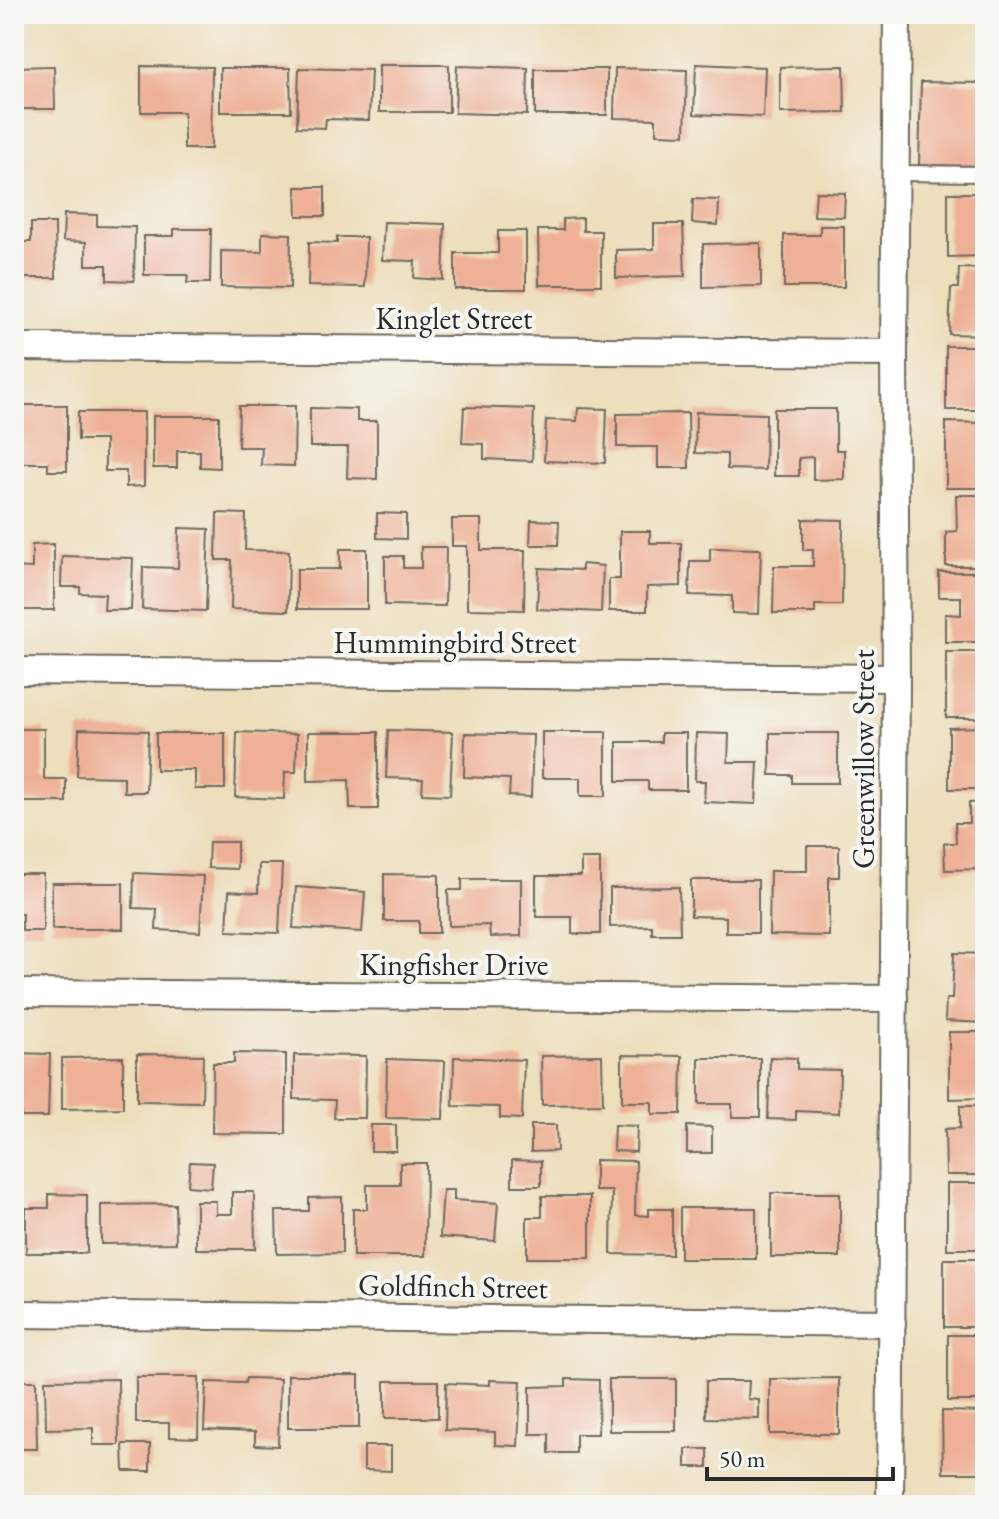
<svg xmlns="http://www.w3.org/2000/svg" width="999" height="1519" viewBox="0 0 999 1519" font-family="'EB Garamond',serif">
<rect width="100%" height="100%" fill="#f6f6f2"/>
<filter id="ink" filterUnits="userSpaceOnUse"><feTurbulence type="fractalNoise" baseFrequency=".0125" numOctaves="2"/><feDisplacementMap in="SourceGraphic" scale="16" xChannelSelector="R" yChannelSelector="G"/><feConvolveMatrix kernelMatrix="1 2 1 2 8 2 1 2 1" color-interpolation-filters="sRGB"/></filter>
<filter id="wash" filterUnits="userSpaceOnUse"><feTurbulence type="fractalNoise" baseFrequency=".006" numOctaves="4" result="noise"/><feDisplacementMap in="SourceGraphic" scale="32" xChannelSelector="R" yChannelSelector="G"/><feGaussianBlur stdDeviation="1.8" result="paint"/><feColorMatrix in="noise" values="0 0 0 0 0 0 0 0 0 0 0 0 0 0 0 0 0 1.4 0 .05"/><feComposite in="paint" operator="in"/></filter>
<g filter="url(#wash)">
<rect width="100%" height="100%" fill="#eddebc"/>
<g id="blocks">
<g fill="#eeb197">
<polygon points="696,64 765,67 763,117 694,114"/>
<rect x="379" y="65" width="70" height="47"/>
<polygon points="54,66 55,109 14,109 14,67"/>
<polygon points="141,66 212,67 211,149 184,149 184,112 141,112"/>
<polygon points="457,66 528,68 527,115 455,113"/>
<polygon points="844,66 845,112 780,113 780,67"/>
<polygon points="220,68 290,68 291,112 220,112"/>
<polygon points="299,68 371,70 369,120 326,119 325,128 297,127"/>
<polygon points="615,68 687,70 685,135 656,134 656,119 614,118"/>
<rect x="535" y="69" width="72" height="46"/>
<polygon points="921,82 985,83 985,166 919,165"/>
<polygon points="296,187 325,187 325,216 297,216"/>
<polygon points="816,192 845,193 844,217 814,216"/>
<polygon points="948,193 985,193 985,256 948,257"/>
<polygon points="693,199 719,200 718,225 692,223"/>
<polygon points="64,214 97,215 97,226 135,227 134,281 107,280 107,265 86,265 86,242 63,241"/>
<polygon points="583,218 583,231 601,231 601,285 539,285 538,230 563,230 563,219"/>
<polygon points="384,222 445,224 443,280 414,278 415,261 382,260"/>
<polygon points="31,223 55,223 56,278 14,278 14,242 31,242"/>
<polygon points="654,224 683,224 685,276 616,278 616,250 654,249"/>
<polygon points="820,226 844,226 844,287 784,287 784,235 820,235"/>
<polygon points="174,229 211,229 210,283 187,283 188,275 144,275 144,236 174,236"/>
<polygon points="498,231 526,231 526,289 455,289 455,253 498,253"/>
<polygon points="262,233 291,234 290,288 221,287 221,251 262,252"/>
<polygon points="337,237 366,237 365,287 308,286 309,242 337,243"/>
<polygon points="761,243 761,286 703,287 703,244"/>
<polygon points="959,268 985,269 985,335 949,334 951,288 958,288"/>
<polygon points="946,346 977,346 977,370 985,370 985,410 946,410"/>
<polygon points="14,405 67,405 67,471 48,471 48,463 14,463"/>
<polygon points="239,406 295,406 294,466 261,465 262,447 238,447"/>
<polygon points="464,407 534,409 532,461 484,459 484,444 462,443"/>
<polygon points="310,408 357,409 357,421 377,421 377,479 347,478 348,447 310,447"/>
<polygon points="578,408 607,409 605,463 544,461 546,420 577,421"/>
<polygon points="774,409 836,409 836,450 844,450 844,479 813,480 813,457 799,458 799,476 774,476"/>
<polygon points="78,412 144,412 144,486 126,487 126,471 105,471 105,440 78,440"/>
<polygon points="696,412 766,414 765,470 727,469 727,454 695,453"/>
<polygon points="688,413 689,468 658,468 658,447 617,447 617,414"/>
<polygon points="153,416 219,416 219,468 200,467 200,451 177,451 177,468 153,468"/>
<polygon points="946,422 985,423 985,488 946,488"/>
<polygon points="956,495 985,495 985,566 946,566 946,532 957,531"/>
<polygon points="217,513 246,514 245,550 289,551 288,611 231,609 232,560 216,560"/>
<polygon points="377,513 406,514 406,539 377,538"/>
<polygon points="452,519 481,519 481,550 525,550 524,610 467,609 467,546 452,546"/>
<polygon points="803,519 843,520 842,605 815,605 815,613 773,613 774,566 813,566 813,550 803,550"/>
<polygon points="531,520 559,521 558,545 530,545"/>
<polygon points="179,528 209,529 206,611 142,609 143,567 178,568"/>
<polygon points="620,531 650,531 650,543 681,543 681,586 647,587 647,611 609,611 609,579 620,579"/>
<polygon points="54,544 54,610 14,610 14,567 32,568 32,545"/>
<polygon points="421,547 446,547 445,606 385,605 385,556 403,556 403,568 421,568"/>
<polygon points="710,548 761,549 759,614 732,613 732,596 689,595 690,561 710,561"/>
<polygon points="340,549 367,549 367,609 297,609 297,569 340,569"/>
<polygon points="62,556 133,558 131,610 104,610 105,594 80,593 80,587 61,587"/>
<polygon points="582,564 603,566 601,612 537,609 539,568 582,570"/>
<polygon points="939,572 985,572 985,642 945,642 945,614 961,615 961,597 939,597"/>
<polygon points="946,652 983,652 985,718 946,718"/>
<polygon points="985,727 985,789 949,789 949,728"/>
<polygon points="14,729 44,729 44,779 66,779 66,802 14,802"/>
<polygon points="79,729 148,731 146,792 124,792 124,777 77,776"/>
<polygon points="388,730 453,732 450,795 422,794 423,779 386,778"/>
<polygon points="237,732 297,734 296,772 285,772 284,799 235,797"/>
<polygon points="308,732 378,732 378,809 350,809 349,780 308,781"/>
<polygon points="542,732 606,732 606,796 580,796 580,778 542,778"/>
<polygon points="156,733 225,733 225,789 195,789 195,770 156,770"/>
<polygon points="465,733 533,735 531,797 509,796 510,779 464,777"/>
<polygon points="661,733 686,733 686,790 648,790 648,781 617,781 617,742 661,742"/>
<polygon points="696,733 729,734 728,762 758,762 756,804 704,802 705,781 695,781"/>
<polygon points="770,733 838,733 838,783 792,783 792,775 770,775"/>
<polygon points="985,802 985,869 945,870 944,843 956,843 955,823 969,823 969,803"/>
<polygon points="209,842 237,842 237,869 208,868"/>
<polygon points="807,846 839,846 839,877 829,877 829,936 769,935 770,871 807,871"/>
<polygon points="581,859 600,859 600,934 572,934 572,917 536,917 536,876 581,876"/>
<polygon points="259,864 282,864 279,933 227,931 229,891 258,893"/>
<polygon points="134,873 203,876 200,932 156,930 157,909 133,908"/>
<polygon points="14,874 43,874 43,931 22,931 22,914 14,914"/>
<polygon points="384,874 439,875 439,933 419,933 419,921 384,921"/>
<polygon points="462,879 521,879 521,936 490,937 489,925 449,926 448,890 462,890"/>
<polygon points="691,880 758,880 758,933 726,933 726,917 691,916"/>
<rect x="52" y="883" width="71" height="46"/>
<polygon points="296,887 365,892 362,932 293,928"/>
<polygon points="679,887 680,934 652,934 652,926 610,927 610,888"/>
<polygon points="954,953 985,954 985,1023 945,1021 946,999 952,999"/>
<polygon points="949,1032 985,1032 985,1098 949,1099"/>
<polygon points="14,1053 50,1054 48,1117 21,1117 21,1105 14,1104"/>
<polygon points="234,1053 286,1054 286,1134 212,1133 213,1063 234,1063"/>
<polygon points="137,1054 203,1055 202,1102 137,1101"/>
<polygon points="294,1055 366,1056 365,1118 334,1118 335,1100 294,1099"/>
<polygon points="602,1055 603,1104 542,1105 541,1056"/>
<polygon points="622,1055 682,1056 681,1114 652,1114 652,1102 622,1102"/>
<polygon points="123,1057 123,1108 62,1109 62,1058"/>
<polygon points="454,1057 524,1060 522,1119 500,1118 500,1107 453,1106"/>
<polygon points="770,1057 797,1058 797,1069 840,1070 839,1113 796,1111 796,1120 768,1119"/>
<polygon points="699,1058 760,1058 760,1117 732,1117 732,1104 699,1104"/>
<polygon points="387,1059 445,1061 443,1119 386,1118"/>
<polygon points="960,1106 985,1106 985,1175 946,1175 945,1129 960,1128"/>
<rect x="371" y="1125" width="25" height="26"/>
<polygon points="531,1125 556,1125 557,1151 531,1152"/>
<polygon points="614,1125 637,1126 636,1152 613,1151"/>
<polygon points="687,1126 712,1127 712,1153 687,1153"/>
<polygon points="512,1160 541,1161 541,1186 512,1186"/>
<polygon points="595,1160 636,1161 635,1215 649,1216 649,1209 672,1209 672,1255 611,1254 612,1191 595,1191"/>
<polygon points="190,1162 213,1163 211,1188 188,1186"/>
<polygon points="400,1163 426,1163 425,1256 353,1256 353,1209 367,1209 367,1185 400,1185"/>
<rect x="947" y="1183" width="38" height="66"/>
<polygon points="443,1190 454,1190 454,1200 498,1203 495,1241 440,1237"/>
<polygon points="232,1192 254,1192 255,1249 196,1249 196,1201 216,1201 216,1214 232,1214"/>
<rect x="771" y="1193" width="69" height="64"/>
<polygon points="49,1194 87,1195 87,1253 26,1253 26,1208 49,1208"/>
<polygon points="542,1196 590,1196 590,1258 527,1258 527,1217 542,1217"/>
<polygon points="342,1197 342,1253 277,1254 276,1211 309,1211 309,1198"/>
<polygon points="175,1204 176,1243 101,1244 101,1205"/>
<rect x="680" y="1208" width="76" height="51"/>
<rect x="944" y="1259" width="41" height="68"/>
<rect x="948" y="1335" width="37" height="66"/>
<rect x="288" y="1375" width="71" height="53"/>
<polygon points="136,1377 199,1377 198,1438 169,1437 169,1423 136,1423"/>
<polygon points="246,1378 280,1379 278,1446 255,1445 255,1432 204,1430 206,1382 245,1383"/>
<polygon points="839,1378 839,1434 770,1434 770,1379"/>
<polygon points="118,1379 119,1445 93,1445 93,1428 46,1429 45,1380"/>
<polygon points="566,1379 599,1380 598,1434 576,1434 576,1453 549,1453 549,1434 530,1434 530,1387 566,1386"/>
<rect x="609" y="1379" width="67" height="52"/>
<polygon points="490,1380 521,1381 518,1446 495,1445 495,1432 445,1430 446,1383 490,1385"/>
<polygon points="14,1381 36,1381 37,1449 14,1449"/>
<rect x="385" y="1381" width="53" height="37"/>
<polygon points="706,1381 749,1381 748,1399 759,1400 759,1419 706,1418"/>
<polygon points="942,1411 985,1412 985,1473 943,1473"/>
<polygon points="123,1444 150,1444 150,1471 124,1471"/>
<polygon points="364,1446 391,1446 391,1471 364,1470"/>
<rect x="686" y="1449" width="22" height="18"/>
</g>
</g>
</g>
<g filter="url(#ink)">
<use href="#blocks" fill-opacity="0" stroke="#6f6a5e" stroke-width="2"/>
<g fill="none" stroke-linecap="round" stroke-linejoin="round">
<defs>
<polyline id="service" points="895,173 985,174"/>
<g id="minor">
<polyline points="14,347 894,353"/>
<polyline points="14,671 896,678"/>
<polyline points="14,993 894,999"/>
<polyline points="14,1314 892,1323"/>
<polyline points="890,1505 896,678 894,353 897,14"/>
</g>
</defs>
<use href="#service" stroke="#6f6a5e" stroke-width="18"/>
<use href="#minor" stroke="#6f6a5e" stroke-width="30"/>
<use href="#service" stroke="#fff" stroke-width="14"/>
<use href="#minor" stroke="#fff" stroke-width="26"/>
</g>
</g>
<g text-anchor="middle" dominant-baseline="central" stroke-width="8" stroke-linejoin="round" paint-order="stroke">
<g font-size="30" fill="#2b2b2b" stroke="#f6f6f2">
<text x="454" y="318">Kinglet Street</text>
<text x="455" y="642">Hummingbird Street</text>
<text transform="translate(863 759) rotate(-90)">Greenwillow Street</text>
<text x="454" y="964">Kingfisher Drive</text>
<text transform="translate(453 1286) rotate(1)">Goldfinch Street</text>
</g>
</g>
<rect width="999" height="1519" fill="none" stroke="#f6f6f2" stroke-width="48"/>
<path d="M707 1467v12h186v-12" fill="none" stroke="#2b2b2b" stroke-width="4"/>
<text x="719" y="1467" font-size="24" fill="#2b2b2b" stroke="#f6f6f2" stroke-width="6" paint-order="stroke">50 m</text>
</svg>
